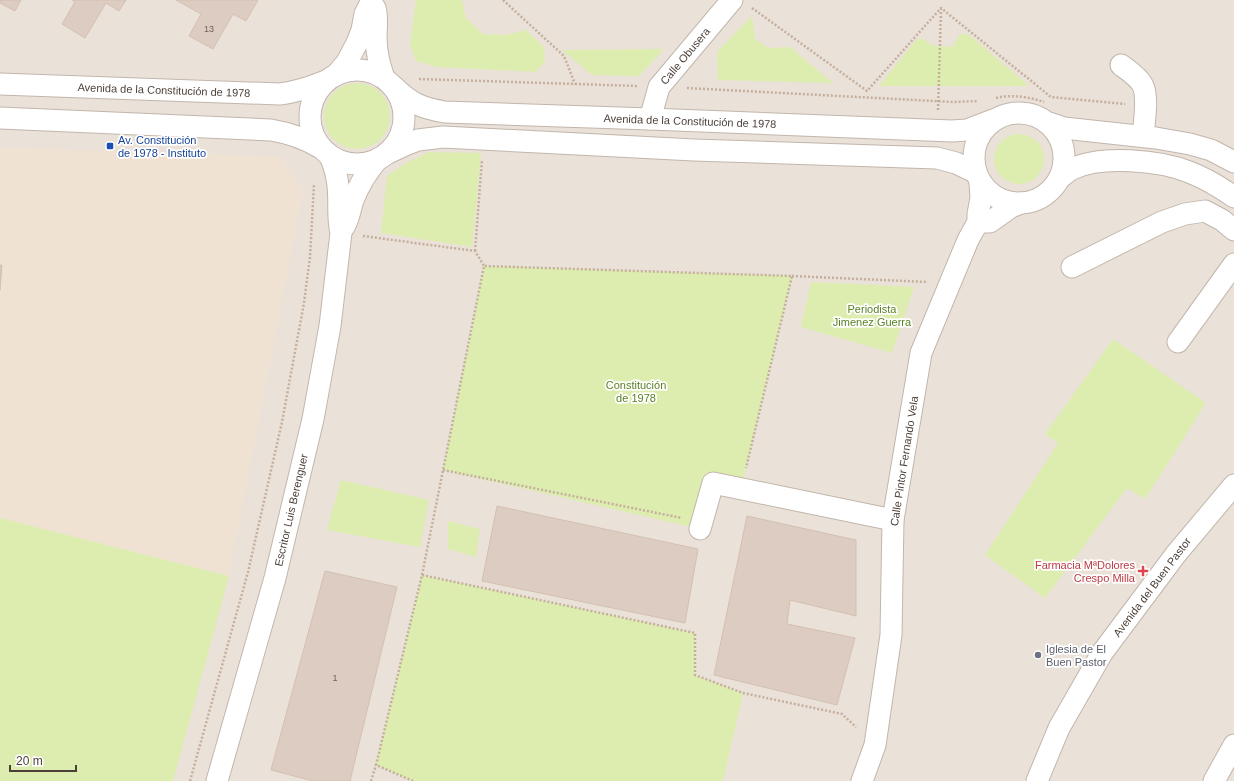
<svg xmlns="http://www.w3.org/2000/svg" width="1234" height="781" viewBox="0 0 1234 781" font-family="Helvetica,sans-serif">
<rect width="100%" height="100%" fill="#f6f0ea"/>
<rect fill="#eae1d8" x="0" y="0" width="1234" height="781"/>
<polygon fill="#f0e2d3" points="0,147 281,157 303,192 229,576 0,518"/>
<g fill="#ddedb0">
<polygon points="416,0 462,0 466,18 483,34 506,35 526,30 544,47 545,61 536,72 437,67 416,61 410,45"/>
<polygon points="752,16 755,39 768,48 790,47 833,83 718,80 717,52"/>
<polygon points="960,34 968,34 1029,86 879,86 917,39 923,39 934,46 952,47"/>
<polygon points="664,49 639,76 592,75 562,50"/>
<circle cx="357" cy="116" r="33"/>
<circle cx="1019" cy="159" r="25"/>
<polygon points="429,152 481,153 472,247 381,233 387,176 406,163"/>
<polygon points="484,266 792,276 741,488 713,483 700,529 443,470"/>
<polygon points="811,282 914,287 892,353 801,327"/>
<polygon points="1113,339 1206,403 1145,499 1127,488 1045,598 985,555 1058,443 1045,434"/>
<polygon points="341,480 429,500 420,547 327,530"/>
<polygon points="0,518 229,576 173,781 0,781"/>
<polygon points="448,521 480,529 476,557 448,549"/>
<polygon points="422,575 695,633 695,675 743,693 723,781 413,781 376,765"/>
</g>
<g fill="#dcccc1" stroke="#d4c0b1">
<polygon points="0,0 21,0 15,11 0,3"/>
<polygon points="72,0 126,0 119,11 106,3 85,38 62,24 75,2"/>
<polygon points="176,0 258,0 246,21 233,14 213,49 189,36 201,14"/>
<polygon points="0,265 2,265 0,290"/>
<polygon points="497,506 698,549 685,623 482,581"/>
<polygon points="747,516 856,540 856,616 790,600 787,624 855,638 837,705 714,675"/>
<polygon points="325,571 397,587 350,781 313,781 271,770"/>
</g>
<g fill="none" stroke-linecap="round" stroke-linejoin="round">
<defs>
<g id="minor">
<path d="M 375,8 C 378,18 376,27 376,37 C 376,52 379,64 384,78"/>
<path d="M 1121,65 C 1129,71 1137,76 1142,84 C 1149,95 1144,123 1143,136"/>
<circle cx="357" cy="117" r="47"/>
<polyline points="337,74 347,62 357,43 362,30 365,14 372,0"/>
<path d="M 0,84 L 280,94 C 297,92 311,87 326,81"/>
<path d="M 393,86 C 410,103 421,108 445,112 L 650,119 L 952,131 L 967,130 L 993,120"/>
<circle cx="1019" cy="158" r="45"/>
<path d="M 0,118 L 271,130 C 289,133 304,138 321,148"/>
<polyline points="650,119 659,87 732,0"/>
<polyline points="1049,123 1064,128 1156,138 1190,144 1211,150 1234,162"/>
<polyline points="388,153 405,145 418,140 443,137 694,150 937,158 956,163 975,172"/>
<path d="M 1060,178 C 1064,175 1068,171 1072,169 C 1101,155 1159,160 1189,172 C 1205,178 1220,187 1234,197"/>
<polyline points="978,222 990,222 1011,207 1021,203"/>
<path d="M 344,227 C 349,219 350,210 353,200 C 359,185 367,172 377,160"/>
<polyline points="1072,267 1162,222 1185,214 1205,211 1222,220 1234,230"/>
<polyline points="1178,342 1234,264"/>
<polyline points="700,529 713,483 893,520"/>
<path d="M 217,781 L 275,578 L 313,419 L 330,326 L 341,233 C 337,217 340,202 338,186 C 337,175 334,165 330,156"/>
<polyline points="862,781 875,745 891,635 893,520 921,353 968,240 978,222 978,214 981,198 980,183"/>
<polyline points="1037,781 1059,728 1102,653 1176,554 1234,485"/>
<polyline points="1214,781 1234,745"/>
</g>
</defs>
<use href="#minor" stroke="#c2b6ac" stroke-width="23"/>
<g stroke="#c5af9c" stroke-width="2.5" stroke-dasharray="2 2" stroke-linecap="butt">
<polyline points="503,0 564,56 575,84"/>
<polyline points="752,8 867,91 941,8 1051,97 1125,104"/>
<polyline points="419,79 638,86"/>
<polyline points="687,88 953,102 978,101"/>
<path d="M 996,98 C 1012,94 1029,97 1044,102"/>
<polyline points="938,110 941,9"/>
<polyline points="363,236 475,251 484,266"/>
<polyline points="475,251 482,160"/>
<polyline points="792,276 928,282"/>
<polyline points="443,470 682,518"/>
<polyline points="422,575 484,266 792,276 746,468"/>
<polyline points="190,781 248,572 282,422 304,303 310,257 314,184"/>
<polyline points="371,781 376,765"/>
<polyline points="413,781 376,765 422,575 695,633 695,675 743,693 842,714 856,727"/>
</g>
<use href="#minor" stroke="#fff" stroke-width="21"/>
</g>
<rect fill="#1a4fb4" stroke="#fff" stroke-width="1.5" x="106" y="142" width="8" height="8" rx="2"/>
<path fill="#e0444e" stroke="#fff" stroke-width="1.5" d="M1141 565h4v4h4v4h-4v4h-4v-4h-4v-4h4z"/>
<circle fill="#6b7280" stroke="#fff" stroke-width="1.5" cx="1038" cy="655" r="4"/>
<g text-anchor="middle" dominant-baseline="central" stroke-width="3.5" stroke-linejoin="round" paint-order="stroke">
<g font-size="9" fill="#6f625a">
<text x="209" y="29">13</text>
<text x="335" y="678">1</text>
</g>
<g font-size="11" fill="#4b3f37" stroke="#fff">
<text transform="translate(685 56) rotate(-50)">Calle Obusera</text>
<text transform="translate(164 90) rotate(2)">Avenida de la Constitución de 1978</text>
<text transform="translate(690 121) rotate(2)">Avenida de la Constitución de 1978</text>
<text transform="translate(904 461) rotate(-81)">Calle Pintor Fernando Vela</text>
<text transform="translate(291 510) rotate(-77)">Escritor Luis Berenguer</text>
<text transform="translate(1152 587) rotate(-53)">Avenida del Buen Pastor</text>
</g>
<g font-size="11" fill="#164399" stroke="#fff" text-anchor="start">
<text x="118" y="140">Av. Constitución<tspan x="118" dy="13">de 1978 - Instituto</tspan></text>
</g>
<g font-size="11" fill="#5a8225" stroke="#fff">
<text x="872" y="309">Periodista<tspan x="872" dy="13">Jimenez Guerra</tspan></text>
<text x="636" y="385">Constitución<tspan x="636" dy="13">de 1978</tspan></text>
</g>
<g font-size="11" fill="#be3a42" stroke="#fff" text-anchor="end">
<text x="1135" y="565">Farmacia MªDolores<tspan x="1135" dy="13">Crespo Milla</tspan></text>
</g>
<g font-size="11" fill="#5b616d" stroke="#fff" text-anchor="start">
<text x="1046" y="649">Iglesia de El<tspan x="1046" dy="13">Buen Pastor</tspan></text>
</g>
</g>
<path d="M10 765v6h66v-6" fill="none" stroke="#4b3f37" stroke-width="2"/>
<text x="16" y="765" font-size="12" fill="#4b3f37" stroke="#ffffff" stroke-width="3" paint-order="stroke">20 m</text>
</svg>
